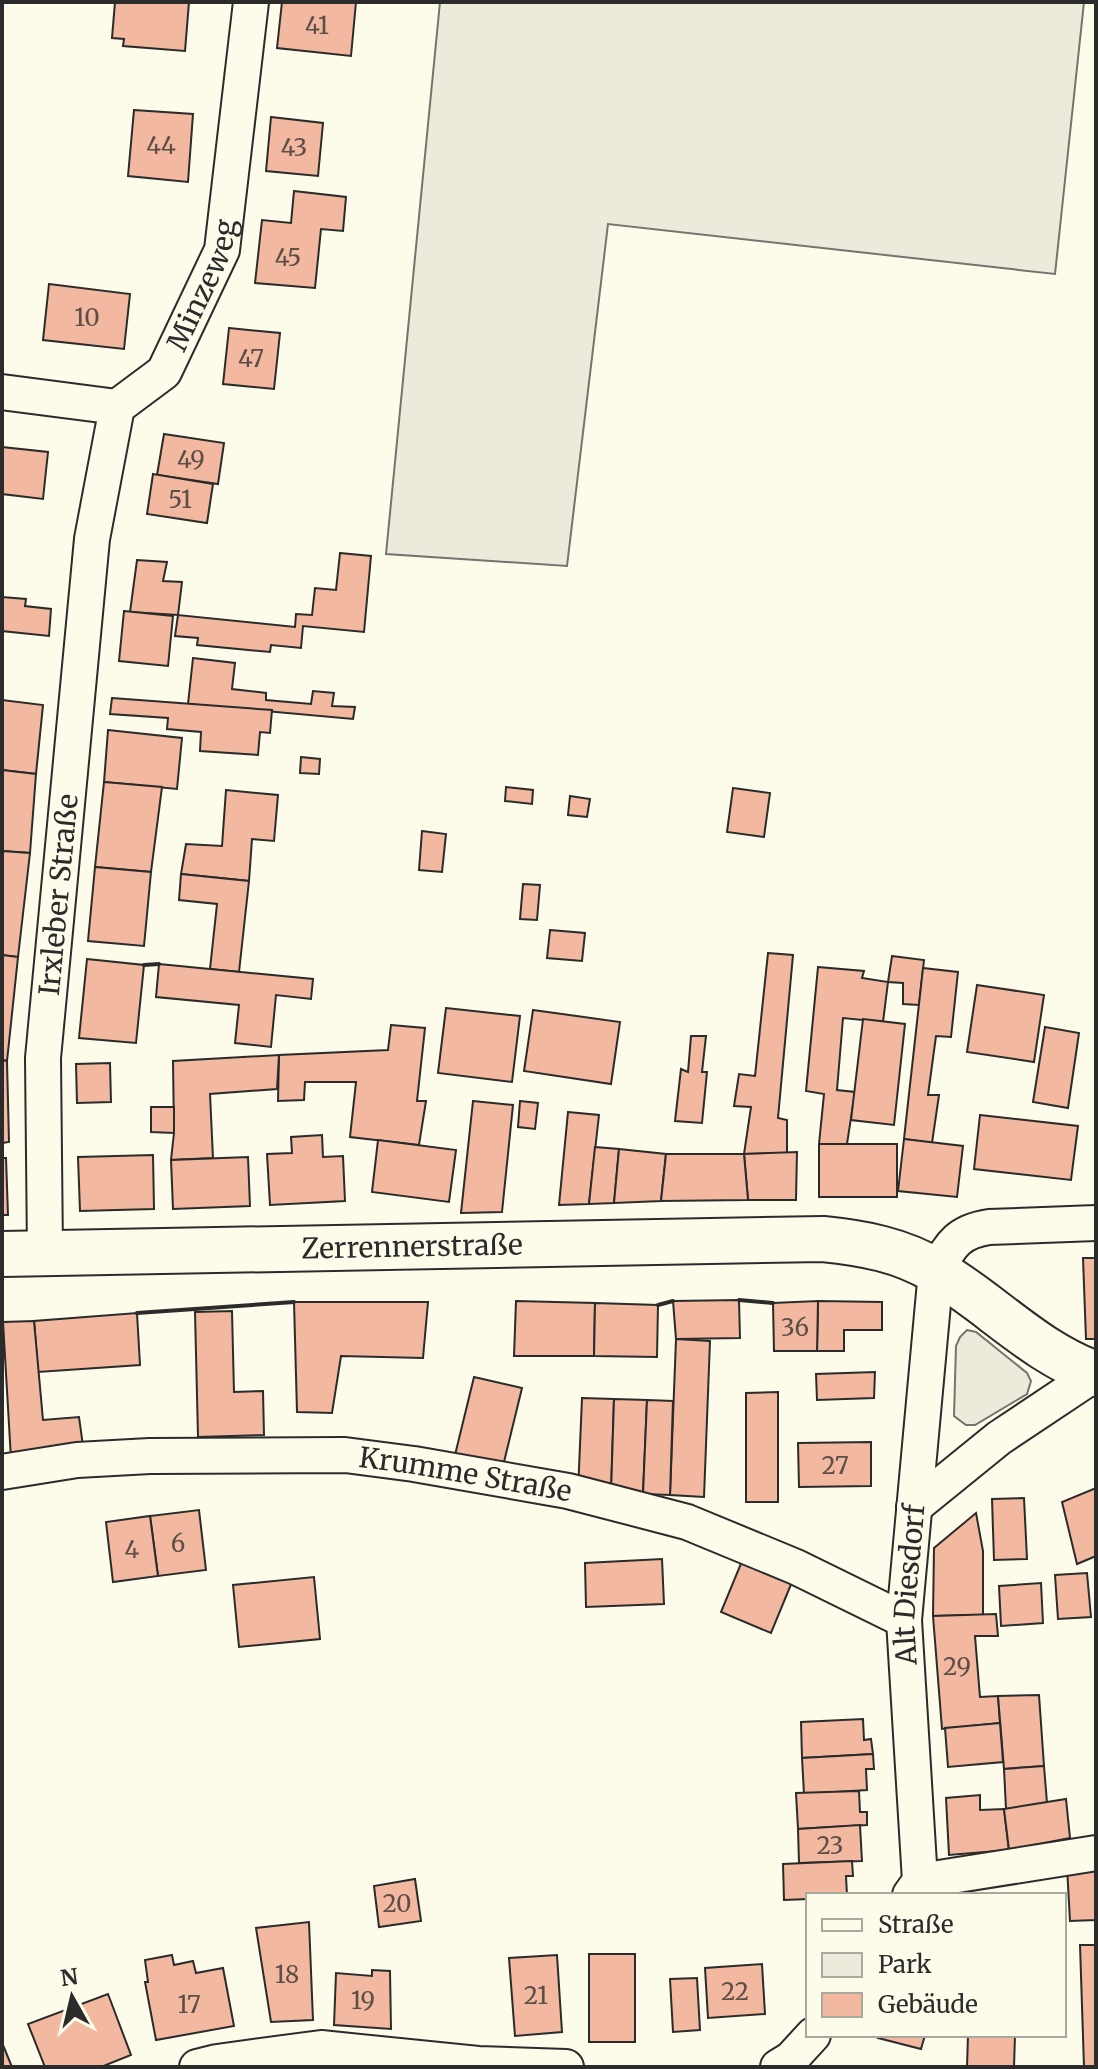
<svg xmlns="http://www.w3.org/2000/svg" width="1098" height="2069" viewBox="0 0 1098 2069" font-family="Merriweather,serif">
<rect width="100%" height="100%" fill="#fdfbea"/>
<g fill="#ecebdb" stroke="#74746e" stroke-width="2">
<polygon points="440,2 1084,2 1055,274 608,224 567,566 386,554"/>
<polygon points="967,1330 976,1332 1027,1373 1031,1381 1027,1394 975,1425 966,1425 954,1416 956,1346 960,1337"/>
</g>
<g fill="#f2b8a0" stroke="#2b2b2b" stroke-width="2">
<polygon points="115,2 189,2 185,51 123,46 124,39 112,38"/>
<polygon points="282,2 356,2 351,56 277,48"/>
<polygon points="134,110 193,114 188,182 128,176"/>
<polygon points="271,117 323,123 318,176 266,171"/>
<polygon points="294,191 346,197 343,231 321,229 315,288 255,283 262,220 291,223"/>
<polygon points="49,284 130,294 124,349 43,340"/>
<polygon points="229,328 280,333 274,389 223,384"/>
<polygon points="164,434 224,443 218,484 157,475"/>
<polygon points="2,447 48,452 43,499 2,494"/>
<polygon points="153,474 213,484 207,523 147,514"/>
<polygon points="340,553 371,556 364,632 303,626 301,648 271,645 270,652 197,645 198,638 175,636 178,615 295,627 296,614 312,615 315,588 336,590"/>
<polygon points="137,560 167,562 163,581 182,582 178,615 130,612"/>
<polygon points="2,597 26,599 25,606 51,609 49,636 2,631"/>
<polygon points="124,611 173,616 168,666 119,661"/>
<polygon points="193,658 235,663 232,689 266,693 266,700 311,704 313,691 334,693 332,706 355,707 353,719 188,704"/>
<polygon points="112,698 272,710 270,733 260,732 258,755 200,751 201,732 167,729 168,718 110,714"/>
<polygon points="2,700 43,705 36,774 2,770"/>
<polygon points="108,730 182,738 177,789 104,782"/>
<polygon points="301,757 320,759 319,774 300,773"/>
<polygon points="2,770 36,774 30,853 2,851"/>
<polygon points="104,782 162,787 151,872 95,867"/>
<polygon points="506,787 533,790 532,804 505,801"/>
<polygon points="733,788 770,793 764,837 727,832"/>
<polygon points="226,790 278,795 274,841 252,839 249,881 181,874 186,844 222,846"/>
<polygon points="570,796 590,799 587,817 568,815"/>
<polygon points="422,831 446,834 442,872 419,870"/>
<polygon points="2,851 30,853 18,957 2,955"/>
<polygon points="95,867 151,872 144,946 88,941"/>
<polygon points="181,874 249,881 239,972 210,969 217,904 179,900"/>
<polygon points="523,884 540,885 537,920 520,919"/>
<polygon points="550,930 585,933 582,961 547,958"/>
<polygon points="768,953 793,955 778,1118 787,1120 787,1153 744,1154 751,1107 734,1106 739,1074 755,1076"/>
<polygon points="2,955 18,957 7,1061 2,1060"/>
<polygon points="892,956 924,960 919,1005 903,1004 903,983 888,982"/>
<polygon points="87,959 144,965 136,1043 79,1038"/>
<polygon points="159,964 313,979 311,999 276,995 271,1047 235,1043 239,1005 156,997"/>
<polygon points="818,967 864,971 862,978 888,982 883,1022 843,1018 837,1090 855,1092 847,1144 819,1144 824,1094 806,1091"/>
<polygon points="923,968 958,972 951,1037 936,1036 928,1095 939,1095 932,1143 904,1139"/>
<polygon points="977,985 1044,995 1034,1062 967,1052"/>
<polygon points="446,1008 520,1016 512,1082 438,1073"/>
<polygon points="533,1010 620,1022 611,1084 524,1071"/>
<polygon points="863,1019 905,1024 894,1125 851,1120"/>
<polygon points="391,1025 425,1028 417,1101 426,1101 419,1145 350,1137 356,1082 305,1082 304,1100 278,1101 279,1055 388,1050"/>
<polygon points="1045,1027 1079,1033 1068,1108 1033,1102"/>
<polygon points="691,1036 706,1036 702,1072 707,1072 702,1123 675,1121 681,1069 688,1072"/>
<polygon points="279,1055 277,1089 210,1094 213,1158 171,1160 174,1133 173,1061"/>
<polygon points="2,1060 7,1061 9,1142 2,1143"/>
<polygon points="110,1063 111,1102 77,1103 76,1064"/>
<polygon points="473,1101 513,1105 502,1212 461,1213"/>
<polygon points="520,1101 538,1103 535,1129 518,1127"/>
<polygon points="151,1107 174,1107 174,1133 151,1132"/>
<polygon points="568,1112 599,1115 589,1204 559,1205"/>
<polygon points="980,1115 1078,1126 1071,1180 974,1169"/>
<polygon points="322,1135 323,1157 343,1156 345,1201 270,1205 267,1154 292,1153 291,1137"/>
<polygon points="904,1139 963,1146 957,1197 898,1191"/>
<polygon points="378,1140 456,1150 449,1202 372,1192"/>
<rect x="819" y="1144" width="78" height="53"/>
<polygon points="595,1147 619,1149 614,1203 589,1204"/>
<polygon points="619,1149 666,1154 661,1201 614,1203"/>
<polygon points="797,1152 796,1200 748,1200 744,1154"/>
<polygon points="666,1154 744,1154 748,1200 661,1201"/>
<polygon points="153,1155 154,1209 80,1211 78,1157"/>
<polygon points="248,1157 250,1206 173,1209 171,1160"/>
<polygon points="2,1158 6,1158 8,1215 2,1215"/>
<polygon points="1083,1258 1096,1258 1096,1339 1086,1339"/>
<polygon points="739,1300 740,1338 676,1339 673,1301"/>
<polygon points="516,1301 595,1303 594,1356 514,1356"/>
<polygon points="818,1301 882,1302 882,1330 844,1330 844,1351 817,1351"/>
<polygon points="818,1301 817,1351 774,1351 773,1303"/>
<polygon points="294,1302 428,1302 423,1358 341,1356 332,1413 297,1412"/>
<polygon points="595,1303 658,1305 657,1357 594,1356"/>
<polygon points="232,1311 234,1392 263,1391 264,1435 198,1437 195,1312"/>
<polygon points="137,1313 140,1365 38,1372 34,1321"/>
<polygon points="34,1321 43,1420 79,1417 84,1453 11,1459 3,1322"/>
<polygon points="676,1339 710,1341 704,1497 670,1495"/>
<polygon points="875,1372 874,1398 817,1400 816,1374"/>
<polygon points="474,1377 522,1388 503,1466 455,1455"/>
<polygon points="778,1392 778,1502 746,1502 746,1393"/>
<polygon points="582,1398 614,1399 611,1493 578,1492"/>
<polygon points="614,1399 647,1400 643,1494 611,1493"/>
<polygon points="647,1400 673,1401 670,1495 643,1494"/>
<polygon points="871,1442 871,1486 799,1487 798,1443"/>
<polygon points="1096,1488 1096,1556 1077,1564 1062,1502"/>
<polygon points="1024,1498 1027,1559 994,1560 992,1499"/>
<polygon points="199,1510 206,1570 158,1576 150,1516"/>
<polygon points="976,1513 983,1551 983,1615 933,1616 934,1548"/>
<polygon points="150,1516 158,1576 113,1582 106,1522"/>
<polygon points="662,1559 664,1604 586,1607 585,1563"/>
<polygon points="742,1561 792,1582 771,1633 721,1612"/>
<polygon points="1087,1573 1091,1617 1058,1619 1055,1575"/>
<polygon points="314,1577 320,1639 239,1647 233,1585"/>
<polygon points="1041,1583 1043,1623 1001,1626 999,1586"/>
<polygon points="996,1614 998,1636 975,1636 980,1697 998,1696 1000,1723 942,1729 933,1616"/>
<polygon points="1039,1695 1044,1766 1004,1769 998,1696"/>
<polygon points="863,1719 864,1740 871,1739 873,1754 802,1758 801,1722"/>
<polygon points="1000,1723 1003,1762 948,1767 945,1728"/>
<polygon points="873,1754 874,1769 866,1769 867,1790 804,1794 802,1758"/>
<polygon points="1044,1766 1047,1803 1006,1809 1004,1769"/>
<polygon points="859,1791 860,1812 867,1812 867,1825 798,1829 796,1793"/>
<polygon points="980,1795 980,1810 1004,1809 1009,1850 949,1855 946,1798"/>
<polygon points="1066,1799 1070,1838 1009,1850 1004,1809"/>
<polygon points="860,1825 862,1861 799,1863 798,1829"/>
<polygon points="852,1861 853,1876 846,1876 847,1895 808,1895 808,1899 784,1900 783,1864"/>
<polygon points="1096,1866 1096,1920 1070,1921 1067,1867"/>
<polygon points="415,1879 421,1921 379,1927 374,1886"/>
<polygon points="309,1922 313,2020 271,2022 256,1928"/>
<polygon points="1080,1945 1096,1945 1096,2067 1084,2067"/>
<rect x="589" y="1954" width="46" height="88"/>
<polygon points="172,1955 174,1965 193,1961 196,1973 223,1968 234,2026 156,2040 145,1982 148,1982 145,1960"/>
<polygon points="557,1955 562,2032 515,2036 509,1958"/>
<polygon points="762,1964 765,2014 708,2018 705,1968"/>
<polygon points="372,1970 390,1971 391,2029 334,2025 336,1973 372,1976"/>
<polygon points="697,1978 700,2030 673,2032 670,1979"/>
<polygon points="108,1994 131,2055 101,2067 45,2067 28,2024"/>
<polygon points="879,2035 925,2035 921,2049 878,2038"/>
<polygon points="968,2035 1015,2035 1014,2067 967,2067"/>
<polygon points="2,2045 3,2045 12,2067 2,2067"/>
</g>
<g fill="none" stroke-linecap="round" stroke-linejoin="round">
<defs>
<g id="street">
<polyline points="2,392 117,407"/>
<path id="s1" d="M 45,1252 L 43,1058 L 92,539 L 117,407 L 164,372 L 222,250 L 251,2"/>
<path id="s2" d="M 2,1472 L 77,1460 L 150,1456 L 345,1455 L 414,1464 L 568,1491 L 687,1522 L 796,1567 L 904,1620"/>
<polyline points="914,1507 999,1438 1095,1374"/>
<polyline points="920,1881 1096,1853"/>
<path id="s3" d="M 910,1895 L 920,1881 L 904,1620 L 936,1271 C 951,1245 957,1232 989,1227 L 1096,1223"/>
<polyline points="197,2067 217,2062 321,2048 478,2064 566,2067"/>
<polyline points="778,2067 791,2059 813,2035"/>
</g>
<g id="secondary">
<path id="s4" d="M 2,1254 L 823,1239 C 863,1243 901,1250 936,1271 C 991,1303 1034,1352 1096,1374"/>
</g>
</defs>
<use href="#street" stroke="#2b2b2b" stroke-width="38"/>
<use href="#secondary" stroke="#2b2b2b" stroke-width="48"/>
<use href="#street" stroke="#fdfbea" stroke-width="34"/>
<use href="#secondary" stroke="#fdfbea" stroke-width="44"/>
<g stroke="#2b2b2b" stroke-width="4">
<polyline points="144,965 159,964"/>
<polyline points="739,1300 773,1303"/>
<polyline points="658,1305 673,1301"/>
<polyline points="137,1313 294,1302"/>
</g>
</g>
<g text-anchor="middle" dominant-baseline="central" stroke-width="6" stroke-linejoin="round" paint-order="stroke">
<g font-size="24" fill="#5d4e48">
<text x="317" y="25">41</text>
<text x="161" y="145">44</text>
<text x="294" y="147">43</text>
<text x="288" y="257">45</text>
<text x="87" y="317">10</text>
<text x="251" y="358">47</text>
<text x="191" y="459">49</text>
<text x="180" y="499">51</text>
<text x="795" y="1327">36</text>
<text x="835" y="1465">27</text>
<text x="178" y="1543">6</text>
<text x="132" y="1549">4</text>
<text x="957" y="1666">29</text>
<text x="830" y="1845">23</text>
<text x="397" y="1903">20</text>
<text x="287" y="1974">18</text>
<text x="735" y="1991">22</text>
<text x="536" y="1995">21</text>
<text x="363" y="2000">19</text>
<text x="189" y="2004">17</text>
</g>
<g font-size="28" fill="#2b2b2b" stroke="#fdfbea">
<text stroke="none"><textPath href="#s1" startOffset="1004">Minzeweg</textPath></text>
<text stroke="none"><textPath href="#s1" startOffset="358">Irxleber Straße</textPath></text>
<text stroke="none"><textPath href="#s4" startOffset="410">Zerrennerstraße</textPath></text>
<text stroke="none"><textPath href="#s2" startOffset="466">Krumme Straße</textPath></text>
<text stroke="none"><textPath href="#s3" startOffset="314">Alt Diesdorf</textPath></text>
</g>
</g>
<rect width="1098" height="2069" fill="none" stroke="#2b2b2b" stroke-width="8"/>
<rect x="806" y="1893" width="260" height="144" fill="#fdfbea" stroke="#a9a89e" stroke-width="2"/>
<rect x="822" y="1919" width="40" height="12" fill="#fdfbea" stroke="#a9a89e" stroke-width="2"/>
<text x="878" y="1933" font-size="24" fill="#2b2b2b">Straße</text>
<rect x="822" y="1953" width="40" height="24" fill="#ecebdb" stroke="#a9a89e" stroke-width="2"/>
<text x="878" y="1973" font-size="24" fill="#2b2b2b">Park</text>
<rect x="822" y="1993" width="40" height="24" fill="#f2b8a0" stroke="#a9a89e" stroke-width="2"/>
<text x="878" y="2013" font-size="24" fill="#2b2b2b">Gebäude</text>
<g transform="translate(72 1997) rotate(352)" stroke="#fdfbea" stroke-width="6" paint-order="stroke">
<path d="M0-6L14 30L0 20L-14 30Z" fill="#2b2b2b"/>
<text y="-12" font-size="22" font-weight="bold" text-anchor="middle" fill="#2b2b2b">N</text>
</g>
</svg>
